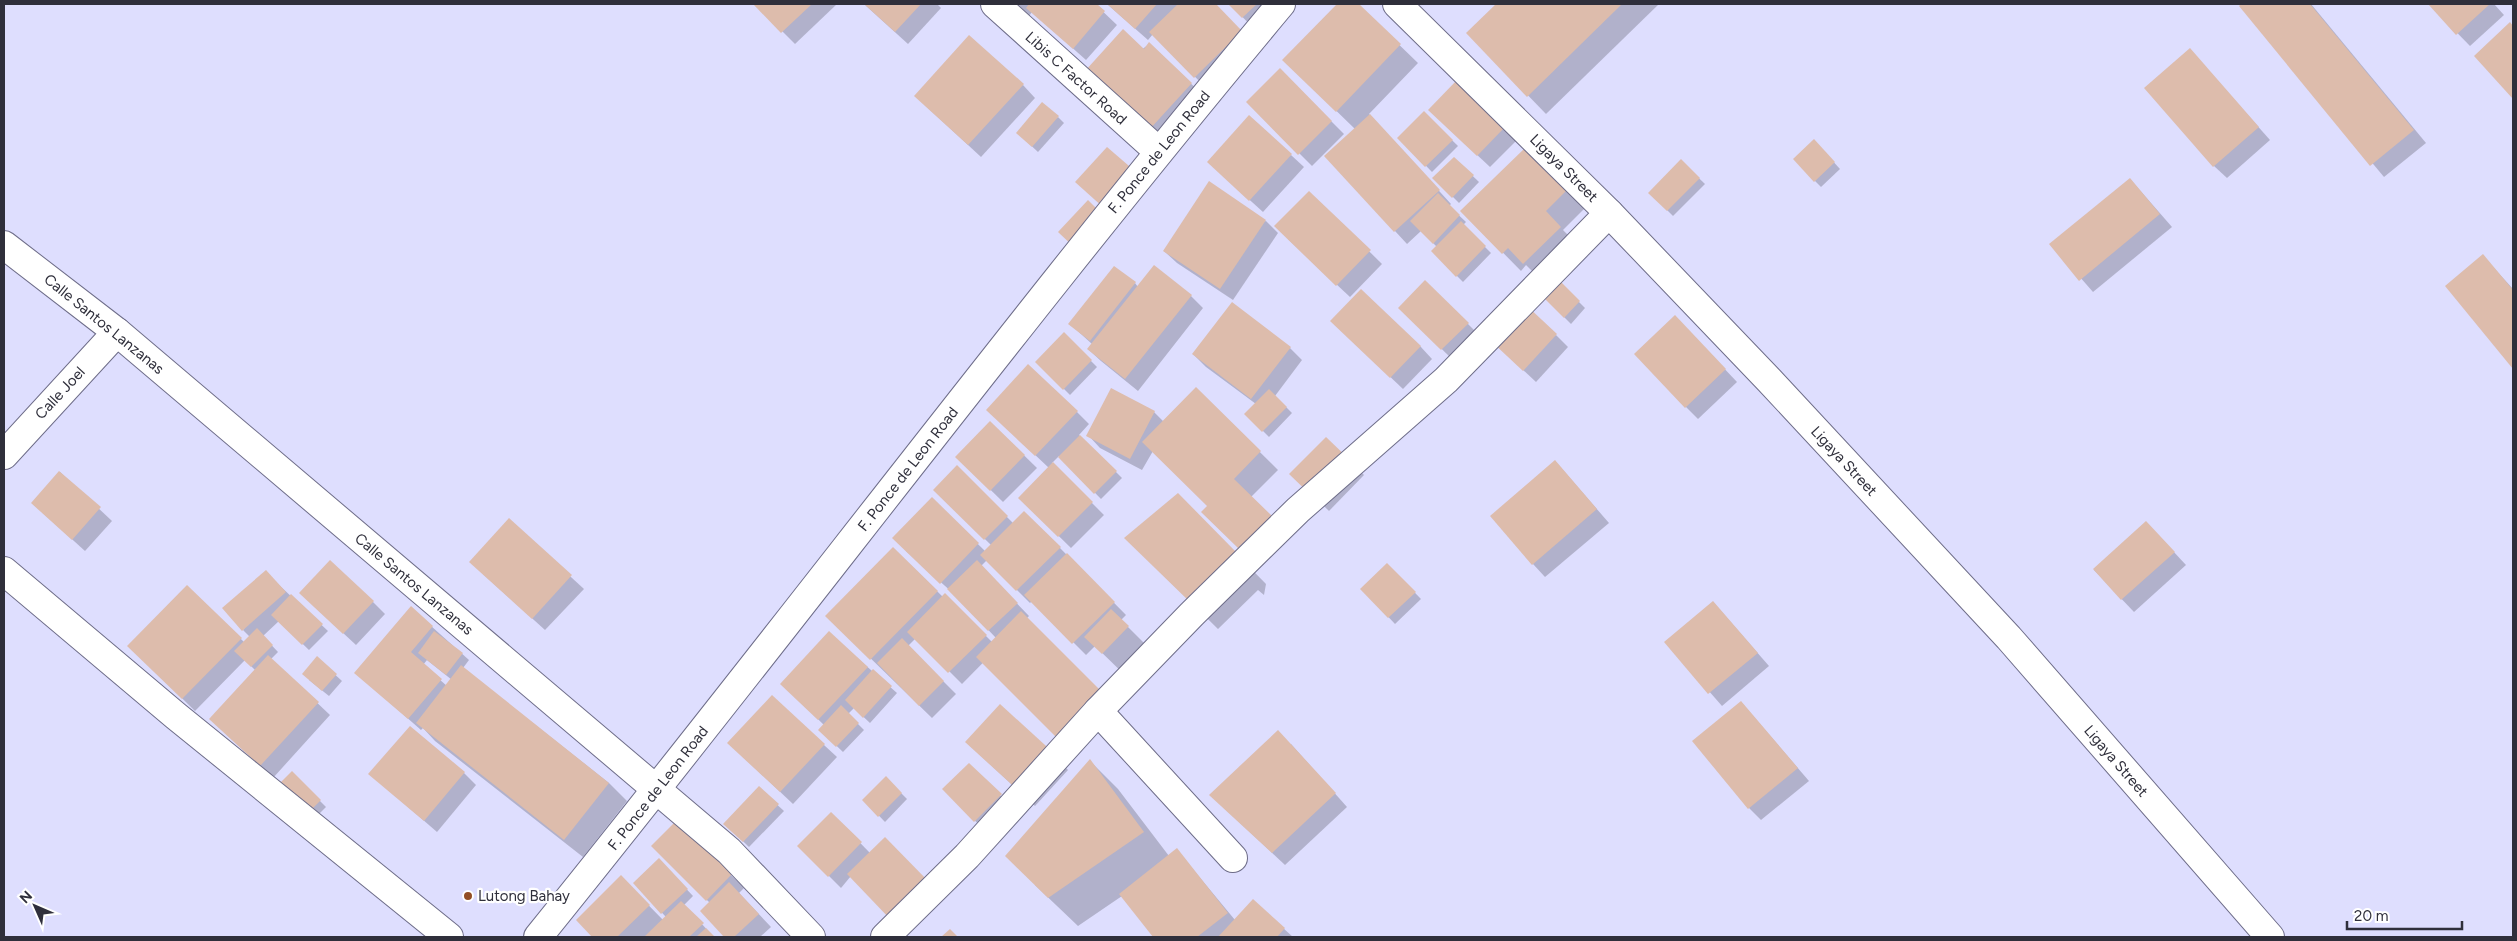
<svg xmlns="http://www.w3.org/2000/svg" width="2517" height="941" viewBox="0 0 2517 941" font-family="Figtree,sans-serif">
<rect width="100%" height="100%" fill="#dedefe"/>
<g fill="#0003" fill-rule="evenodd">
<polygon points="755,4 837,4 795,44"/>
<polygon points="864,4 937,4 941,8 908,44"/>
<polygon points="1016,4 1095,4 1117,25 1086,60 1032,12 1029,16"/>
<polygon points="1107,4 1214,4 1254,44 1207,89 1153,34 1148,40"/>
<polygon points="1230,4 1283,4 1255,30"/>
<polygon points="1338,4 1357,4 1418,63 1369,114 1451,204 1449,206 1466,222 1463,225 1491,253 1463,282 1432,251 1437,247 1421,231 1407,244 1395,231 1355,129 1284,60"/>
<polygon points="1498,4 1659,4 1546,114 1468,33"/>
<polygon points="2243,4 2311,4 2426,143 2384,177 2241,6"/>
<polygon points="2429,4 2494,4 2504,15 2470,46"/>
<polygon points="2510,24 2513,28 2513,97 2475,56"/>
<polygon points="1149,44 1204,96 1162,142 1099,83"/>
<polygon points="2190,50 2270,140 2227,178 2214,166"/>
<polygon points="1280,70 1344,134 1312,166 1248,102"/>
<polygon points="1023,85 1035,98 981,157 928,108"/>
<polygon points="1424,113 1458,146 1432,172 1399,138"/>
<polygon points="1058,117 1064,123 1038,152 1024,139"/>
<polygon points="1442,122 1505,127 1517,140 1490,167"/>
<polygon points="1528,147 1587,206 1563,230 1578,245 1542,281 1526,265 1521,271 1462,211"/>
<polygon points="1820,147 1840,169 1821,187 1815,181"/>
<polygon points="1291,155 1304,167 1263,212 1221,174"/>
<polygon points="1454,158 1479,182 1459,203 1434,178"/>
<polygon points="1681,161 1705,184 1673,216 1650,193"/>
<polygon points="2130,179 2172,227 2093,292 2051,244"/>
<polygon points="1309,192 1382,264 1350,297 1288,239"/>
<polygon points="1266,221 1278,233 1233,300 1177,263 1164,251"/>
<polygon points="2483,256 2513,289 2513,367 2447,286"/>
<polygon points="1558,281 1585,308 1571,324 1543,296"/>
<polygon points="1426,282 1480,336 1455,362 1400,308"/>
<polygon points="1135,283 1138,287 1191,296 1203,308 1138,391 1101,361 1088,349 1092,344 1070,324"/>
<polygon points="1687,329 1737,382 1698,419 1686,407"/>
<polygon points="1344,333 1420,346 1432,359 1403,389"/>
<polygon points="1064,334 1097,367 1070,395 1037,362"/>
<polygon points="1556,335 1568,347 1536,382 1506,354"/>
<polygon points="1290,348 1302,360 1275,396 1292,413 1269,437 1246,414 1256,404 1206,367 1193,354"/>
<polygon points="1196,389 1278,470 1251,497 1284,529 1251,560 1203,512 1209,506 1153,451 1142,470 1100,448 1088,435 1154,412 1164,422"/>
<polygon points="1077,412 1089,424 1079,435 1122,478 1101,499 1059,456 1052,463 1104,515 1071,548 1020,498 1049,468 1000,422"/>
<polygon points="990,422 1037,468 1003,502 957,457"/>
<polygon points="1326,438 1364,475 1329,511 1291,474"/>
<polygon points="1555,461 1609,523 1545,577 1533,564"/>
<polygon points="957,467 1013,523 1060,548 1126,615 1121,620 1157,656 1132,682 1095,646 1086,655 1032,601 1030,603 987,560 981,566 1029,616 962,684 916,638 908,646 956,694 932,718 827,616 894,549 943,597 945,595 992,642 996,638 954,594 906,551 932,499 985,551 991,545 935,490"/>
<polygon points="60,472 112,521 85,551 32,503"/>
<polygon points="509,520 584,589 545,630 483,574"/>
<polygon points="1206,523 1266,584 1264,595 1258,590 1218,629 1154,566"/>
<polygon points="2158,535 2186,565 2134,612 2094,570"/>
<polygon points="1387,564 1421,599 1395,624 1362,589"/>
<polygon points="278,584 328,631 309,650 279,621 263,636 278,652 271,659 330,715 273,778 210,719 255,670 245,660 195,711 129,646 187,586 244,642 250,637 243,630"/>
<polygon points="373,602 385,614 356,645 313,605"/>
<polygon points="1713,602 1769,666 1722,706 1666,642"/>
<path d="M 411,608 L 469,660 L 463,668 L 609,783 L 627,801 L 583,857 L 435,741 L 423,728 L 421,730 L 356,673 ZM 427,660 L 452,680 L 447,686 L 423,665 Z"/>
<polygon points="829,633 897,693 870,723 854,708 848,714 864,730 843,752 820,730 824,725 794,696"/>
<polygon points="317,658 342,681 329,696 309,680"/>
<polygon points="772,697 837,757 793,804 742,756"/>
<polygon points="1741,702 1809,781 1761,820 1749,808"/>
<polygon points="966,742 1056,757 1068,770 1035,806"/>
<polygon points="1291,744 1347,807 1285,865 1224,808"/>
<polygon points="1090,761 1118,789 1169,856 1177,850 1235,920 1253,901 1293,937 1155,937 1122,896 1078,926 1035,885"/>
<polygon points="969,765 1013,808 988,834 944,789"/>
<polygon points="292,773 326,807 316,817"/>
<polygon points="464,773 476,785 437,832 370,774"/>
<polygon points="886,778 907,799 885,822 864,800"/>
<polygon points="759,788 784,811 749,847 725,824"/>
<polygon points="831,813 870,853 841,888 799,846"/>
<polygon points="677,822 744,888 739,893 771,927 760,937 726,937 701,911 710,903 652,846"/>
<polygon points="659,860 693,896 684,905 714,937 594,937 577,920 621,877 663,920 666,917 634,883"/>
</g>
<g fill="#ddbcac">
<polygon points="753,4 812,4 781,33"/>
<polygon points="864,4 921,4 895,32"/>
<polygon points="1029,4 1097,4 1105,11 1073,49 1026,8"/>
<polygon points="1107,4 1157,4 1135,29"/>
<polygon points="1178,4 1216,4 1242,31 1194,78 1149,32"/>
<polygon points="1228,4 1257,4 1242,18"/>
<polygon points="1337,4 1359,4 1401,44 1336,112 1282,60"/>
<polygon points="1496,4 1622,4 1527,97 1466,33"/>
<polygon points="2241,4 2310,4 2414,130 2370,166 2239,6"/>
<polygon points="2428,4 2490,4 2456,35"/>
<polygon points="2510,22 2513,26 2513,99 2474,56"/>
<polygon points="1123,29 1144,49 1149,42 1192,83 1149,130 1085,71"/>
<polygon points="969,35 1024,84 968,145 914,96"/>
<polygon points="2190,48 2259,127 2213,167 2144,88"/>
<polygon points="1280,68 1332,121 1298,155 1246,102"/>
<polygon points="1457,80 1506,126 1477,156 1428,110"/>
<polygon points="1042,102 1059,116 1032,147 1016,133"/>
<polygon points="1424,111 1453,140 1425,167 1397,138"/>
<polygon points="1370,114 1440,190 1394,232 1324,156"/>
<polygon points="1249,115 1292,154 1249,201 1207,162"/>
<polygon points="1814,139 1835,162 1814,182 1793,159"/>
<polygon points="1528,145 1570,187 1546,211 1561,227 1523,264 1508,248 1502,254 1460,211"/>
<polygon points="1107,147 1136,172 1104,208 1075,182"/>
<polygon points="1454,157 1474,175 1452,198 1432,178"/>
<polygon points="1681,159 1700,178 1667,211 1648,193"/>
<polygon points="2130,178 2160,214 2079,281 2049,244"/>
<polygon points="1209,181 1266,220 1220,289 1163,251"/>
<polygon points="1309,191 1371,250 1336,286 1274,226"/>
<polygon points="1438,193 1460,215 1433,244 1410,221"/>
<polygon points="1088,200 1105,217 1075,248 1058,232"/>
<polygon points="1461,221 1486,246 1456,277 1431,251"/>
<polygon points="2483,254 2513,290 2513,369 2445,286"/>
<polygon points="1154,265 1192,295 1125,379 1087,349"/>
<polygon points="1114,266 1136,282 1090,341 1068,324"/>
<polygon points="1558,279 1580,301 1564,318 1542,296"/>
<polygon points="1425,280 1469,323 1441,350 1398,308"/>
<polygon points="1361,289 1421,346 1390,378 1330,321"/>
<polygon points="1232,302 1291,347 1251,399 1192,354"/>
<polygon points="1526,305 1557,334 1523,371 1492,342"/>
<polygon points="1675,315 1726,369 1685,408 1634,354"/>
<polygon points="1064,332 1092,360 1063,390 1035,362"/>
<polygon points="1028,364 1078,411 1035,456 986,410"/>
<polygon points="1196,387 1261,451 1234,479 1272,516 1238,548 1201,512 1207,506 1142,442"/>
<polygon points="1111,388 1155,411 1130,459 1086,436"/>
<polygon points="1269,389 1287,407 1262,432 1244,414"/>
<polygon points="990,421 1025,455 990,491 955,457"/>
<polygon points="1080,435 1117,471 1094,494 1058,457"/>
<polygon points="1326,437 1352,462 1315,499 1289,474"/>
<polygon points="1555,460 1597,509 1532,565 1490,516"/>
<polygon points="1053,462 1093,502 1058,537 1018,498"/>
<polygon points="957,465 1008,516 984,540 933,490"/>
<polygon points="59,471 101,507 72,540 31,503"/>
<polygon points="1178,493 1238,554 1189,601 1124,538"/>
<polygon points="932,497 979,543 940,584 892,538"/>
<polygon points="1024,511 1061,547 1016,591 980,555"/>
<polygon points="509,518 572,575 532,619 469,562"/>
<polygon points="2146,521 2175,552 2121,600 2093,569"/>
<polygon points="893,547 938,591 870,660 825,616"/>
<polygon points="1067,553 1115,602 1072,644 1024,595"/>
<polygon points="330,560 374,601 343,634 299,593"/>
<polygon points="977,560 1018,603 988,631 947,589"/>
<polygon points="1387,563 1416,592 1388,618 1360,589"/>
<polygon points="266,570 286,592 242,631 222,608"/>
<polygon points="187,585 242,638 182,699 127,646"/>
<polygon points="945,593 987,635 948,673 907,632"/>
<polygon points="291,594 323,624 302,645 271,615"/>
<polygon points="1713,601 1758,653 1708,694 1664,642"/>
<polygon points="411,606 433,626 411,652 442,679 408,719 354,673"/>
<polygon points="1111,609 1129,626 1102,654 1084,637"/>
<polygon points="1021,611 1101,691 1056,737 976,657"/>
<polygon points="257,628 273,645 251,667 234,651"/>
<polygon points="434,631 463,653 446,675 418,653"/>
<polygon points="829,631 868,667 818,720 780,684"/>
<polygon points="902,638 944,681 919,706 877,663"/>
<polygon points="268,655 319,702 260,766 209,719"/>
<polygon points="317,656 337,674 322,691 302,674"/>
<polygon points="461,665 609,783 564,840 416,723"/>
<polygon points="873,669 892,686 863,718 845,700"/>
<polygon points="772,695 825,744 780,792 727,743"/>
<polygon points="1741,701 1798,768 1748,809 1692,741"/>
<polygon points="1000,704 1057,756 1022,794 965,742"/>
<polygon points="841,705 859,723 836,747 818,730"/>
<polygon points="410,726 465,772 424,821 368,774"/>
<polygon points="1278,730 1336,793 1272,853 1209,795"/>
<polygon points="1090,759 1144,832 1048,898 1005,856"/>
<polygon points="969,763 1002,794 974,822 942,789"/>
<polygon points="292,771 321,800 309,812 280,783"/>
<polygon points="886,776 902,793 878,817 862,800"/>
<polygon points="759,786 779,804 743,842 723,824"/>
<polygon points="831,812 862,842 828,877 797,846"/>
<polygon points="677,820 732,874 706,901 651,846"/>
<polygon points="885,837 930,883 891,920 847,874"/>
<polygon points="1177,848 1228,913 1197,937 1153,937 1119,894"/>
<polygon points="659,858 688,889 661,914 633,883"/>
<polygon points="621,875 650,905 617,937 592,937 576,920"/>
<polygon points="729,882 759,914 734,937 724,937 700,911"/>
<polygon points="1253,899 1285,928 1277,937 1218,937"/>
<polygon points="681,901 704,923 689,937 644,937"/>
<polygon points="706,928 715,937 696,937"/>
<polygon points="950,929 958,937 941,937"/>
</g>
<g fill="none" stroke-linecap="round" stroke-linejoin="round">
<defs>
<g id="minor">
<polyline points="995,4 1158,151"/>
<polyline points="1397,4 1609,213 1769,380 2009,638 2270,937"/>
<polyline points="4,245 117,332 729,851 811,937"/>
<polyline points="4,455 117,332"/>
<polyline points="4,571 176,716 449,937"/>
<polyline points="1098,711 1233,858"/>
<polyline points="885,937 967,856 1098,711 1192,614 1298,510 1446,380 1609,213"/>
</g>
<path id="tertiary" d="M 538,937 C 788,628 1026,309 1281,4"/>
</defs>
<use href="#minor" stroke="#6e6d89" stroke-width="30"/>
<use href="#tertiary" stroke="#6e6d89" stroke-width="30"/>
<use href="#minor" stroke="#fff" stroke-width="28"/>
<use href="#tertiary" stroke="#fff" stroke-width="28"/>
</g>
<circle fill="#934e25" stroke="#fff" stroke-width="2" cx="468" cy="896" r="5"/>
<g text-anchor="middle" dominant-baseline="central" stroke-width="4.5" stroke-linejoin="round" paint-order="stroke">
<g font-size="15" fill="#2f2f3b" stroke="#fff">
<text transform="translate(1076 78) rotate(42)">Libis C Factor Road</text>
<text transform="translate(1159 152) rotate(-51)">F. Ponce de Leon Road</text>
<text transform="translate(1564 168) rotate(45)">Ligaya Street</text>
<text transform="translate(104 324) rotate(39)">Calle Santos Lanzanas</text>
<text transform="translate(60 393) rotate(-47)">Calle Joel</text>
<text transform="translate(1844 461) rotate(47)">Ligaya Street</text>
<text transform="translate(908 469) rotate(-52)">F. Ponce de Leon Road</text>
<text transform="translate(414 584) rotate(40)">Calle Santos Lanzanas</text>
<text transform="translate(2116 761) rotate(49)">Ligaya Street</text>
<text transform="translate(658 788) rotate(-52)">F. Ponce de Leon Road</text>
</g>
<g font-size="15" fill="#2f2f3b" stroke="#fff" text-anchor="start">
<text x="478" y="896">Lutong Bahay</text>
</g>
</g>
<rect width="2517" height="941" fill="none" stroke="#2f2f3b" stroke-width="10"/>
<g transform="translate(35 906) rotate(315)" stroke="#ffffff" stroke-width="4" paint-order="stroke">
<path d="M0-4L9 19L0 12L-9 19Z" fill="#2f2f3b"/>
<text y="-8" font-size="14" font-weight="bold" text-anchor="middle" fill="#2f2f3b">N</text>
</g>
<path d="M2347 921v8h115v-8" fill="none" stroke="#2f2f3b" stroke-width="2.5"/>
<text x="2354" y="921" font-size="15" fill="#2f2f3b" stroke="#ffffff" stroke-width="4" paint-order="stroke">20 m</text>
</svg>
